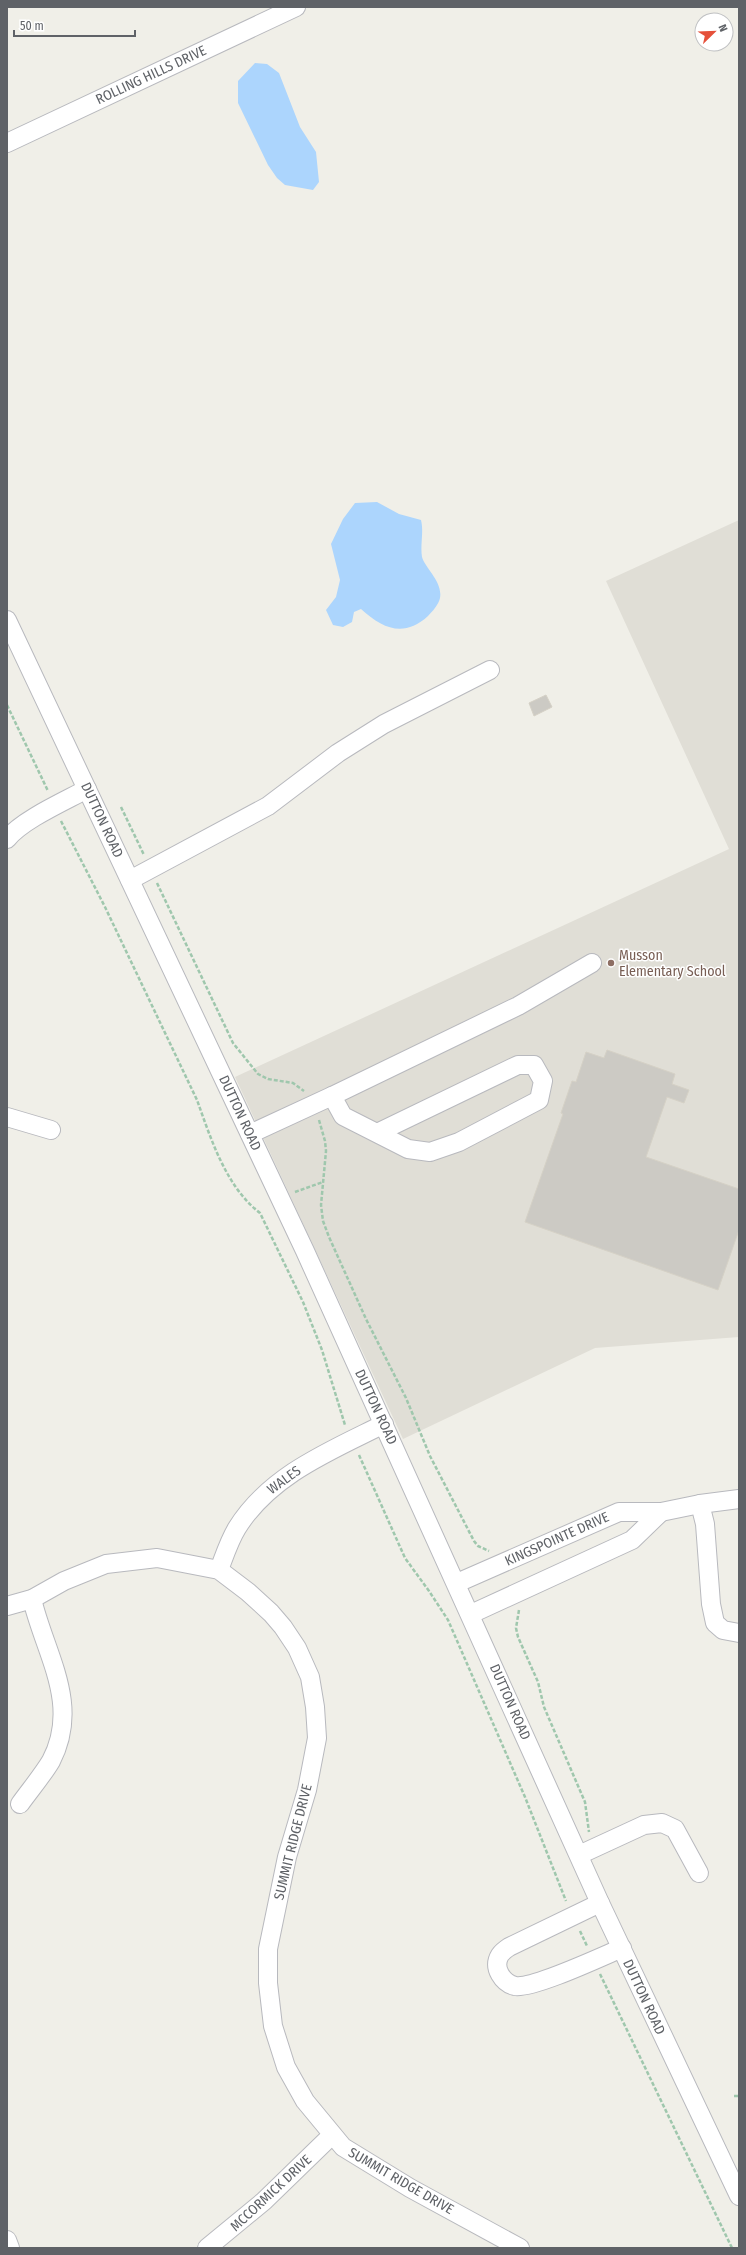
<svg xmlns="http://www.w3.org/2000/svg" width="746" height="2255" viewBox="0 0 746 2255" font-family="'Fira Sans Condensed',sans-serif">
<rect width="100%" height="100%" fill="#f0efe8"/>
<polygon fill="#e0ded6" points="739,520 739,1337 595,1348 403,1439 235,1077 729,849 606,581"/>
<g fill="#acd5fd">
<polygon points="255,63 267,64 279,73 300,127 316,152 319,182 313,190 285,185 277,178 268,165 238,103 238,81"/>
<path d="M 377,502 L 399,514 L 421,520 C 424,532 420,545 422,557 C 425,568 443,582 440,598 C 439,604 432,612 428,616 C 404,638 383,629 361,609 L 354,612 L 352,622 L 343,627 L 333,625 L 326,610 L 336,597 L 340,580 L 331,544 L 343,519 L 355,503 Z"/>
</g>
<g fill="#cccac4" stroke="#d5d1c6">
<polygon points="546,695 552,707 534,716 529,703"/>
<polygon points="607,1050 675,1074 672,1084 689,1090 684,1103 667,1097 646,1157 739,1189 739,1230 718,1290 525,1222 563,1114 561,1113 572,1081 576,1082 586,1052 604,1058"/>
</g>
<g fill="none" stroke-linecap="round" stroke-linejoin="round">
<defs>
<g id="minor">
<polyline points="7,143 296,7"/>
<polyline points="7,620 305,1251 600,1903 739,2196"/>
<path d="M 7,839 C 22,820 65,801 87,789"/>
<polyline points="130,880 268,806 338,753 384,724 490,670"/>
<polyline points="332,1096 518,1006 592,963"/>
<polyline points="7,1117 51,1130"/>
<polyline points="250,1134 332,1096 343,1116 408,1149 430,1152 459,1142 539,1100 543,1081 534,1065 518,1065 377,1133"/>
<polyline points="700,1504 705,1524 711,1604 715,1623 723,1630 739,1633"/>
<path d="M 219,1570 C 224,1557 229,1541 237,1528 C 270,1475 330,1451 384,1424"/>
<polyline points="457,1583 619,1512 661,1512 700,1504 739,1499"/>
<polyline points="7,1606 32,1599 64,1581 106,1564 157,1558 219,1570 248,1592 271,1613 283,1627 297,1648 310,1677 315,1707 317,1738 307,1790 287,1857 268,1949 268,1983 273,2026 286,2067 305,2101 343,2147 410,2188 520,2248"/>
<polyline points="471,1614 632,1540 661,1512"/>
<path d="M 20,1804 C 30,1790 42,1776 51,1761 C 81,1704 45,1654 32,1599"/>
<polyline points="579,1855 644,1825 662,1823 675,1829 699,1873"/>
<path d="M 600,1903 L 509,1947 C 506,1949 502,1952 500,1955 C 492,1968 503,1983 515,1986 C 533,1989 603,1956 622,1948"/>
<polyline points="7,2240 10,2248"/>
<polyline points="207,2248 264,2201 332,2135"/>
</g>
</defs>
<use href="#minor" stroke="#b8b9be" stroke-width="20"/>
<g stroke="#9fc7ad" stroke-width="2.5" stroke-dasharray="4 2" stroke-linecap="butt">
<polyline points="7,705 48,791"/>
<polyline points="121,807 144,855"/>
<path d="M 61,821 L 105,907 L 197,1100 C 211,1139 226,1187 260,1213 L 303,1302 L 322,1350 L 345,1425"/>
<polyline points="157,883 233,1043 258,1074 268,1079 293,1083 304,1091"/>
<polyline points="319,1120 325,1141 326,1151 321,1205 323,1221 329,1237 366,1319 406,1398 430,1456 474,1541 478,1546 489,1551"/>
<polyline points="295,1192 323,1182"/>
<polyline points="359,1455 405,1558 429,1591 448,1620 525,1797 566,1901"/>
<polyline points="519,1610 516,1628 518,1637 538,1682 544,1707 585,1802 589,1832"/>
<polyline points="580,1931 587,1946"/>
<polyline points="600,1974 732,2248"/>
<polyline points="734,2096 739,2096"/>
</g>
<use href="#minor" stroke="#fff" stroke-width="18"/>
</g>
<circle fill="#8d6e63" stroke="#fff" stroke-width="1.5" cx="611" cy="963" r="4"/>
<g text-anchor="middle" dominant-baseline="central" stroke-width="3" stroke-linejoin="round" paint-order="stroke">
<g font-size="14" fill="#5f6267" stroke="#fff">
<text transform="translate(151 75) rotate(-25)">ROLLING HILLS DRIVE</text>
<text transform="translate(102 820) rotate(65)">DUTTON ROAD</text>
<text transform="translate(240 1113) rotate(65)">DUTTON ROAD</text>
<text transform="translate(376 1407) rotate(65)">DUTTON ROAD</text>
<text transform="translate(284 1480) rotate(-36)">WALES</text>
<text transform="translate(557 1539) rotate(-24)">KINGSPOINTE DRIVE</text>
<text transform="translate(510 1702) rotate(66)">DUTTON ROAD</text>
<text transform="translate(293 1842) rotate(-76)">SUMMIT RIDGE DRIVE</text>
<text transform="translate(644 1997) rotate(65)">DUTTON ROAD</text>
<text transform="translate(401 2181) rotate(30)">SUMMIT RIDGE DRIVE</text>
<text transform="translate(271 2193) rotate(-43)">MCCORMICK DRIVE</text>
</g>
<g font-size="14" fill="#785e54" stroke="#fff" text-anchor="start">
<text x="619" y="955">Musson<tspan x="619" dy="16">Elementary School</tspan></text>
</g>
</g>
<rect width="746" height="2255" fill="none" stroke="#5f6267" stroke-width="16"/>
<g transform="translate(714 32) rotate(67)"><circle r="19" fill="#ffffff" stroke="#bfc0c2"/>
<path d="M0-3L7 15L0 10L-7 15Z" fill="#e5503a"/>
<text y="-6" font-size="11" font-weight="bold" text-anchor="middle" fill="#5f6267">N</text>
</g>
<path d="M14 30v6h121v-6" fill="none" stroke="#5f6267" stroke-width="2"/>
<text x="20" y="30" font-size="12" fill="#5f6267" stroke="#ffffff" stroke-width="3" paint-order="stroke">50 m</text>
</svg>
